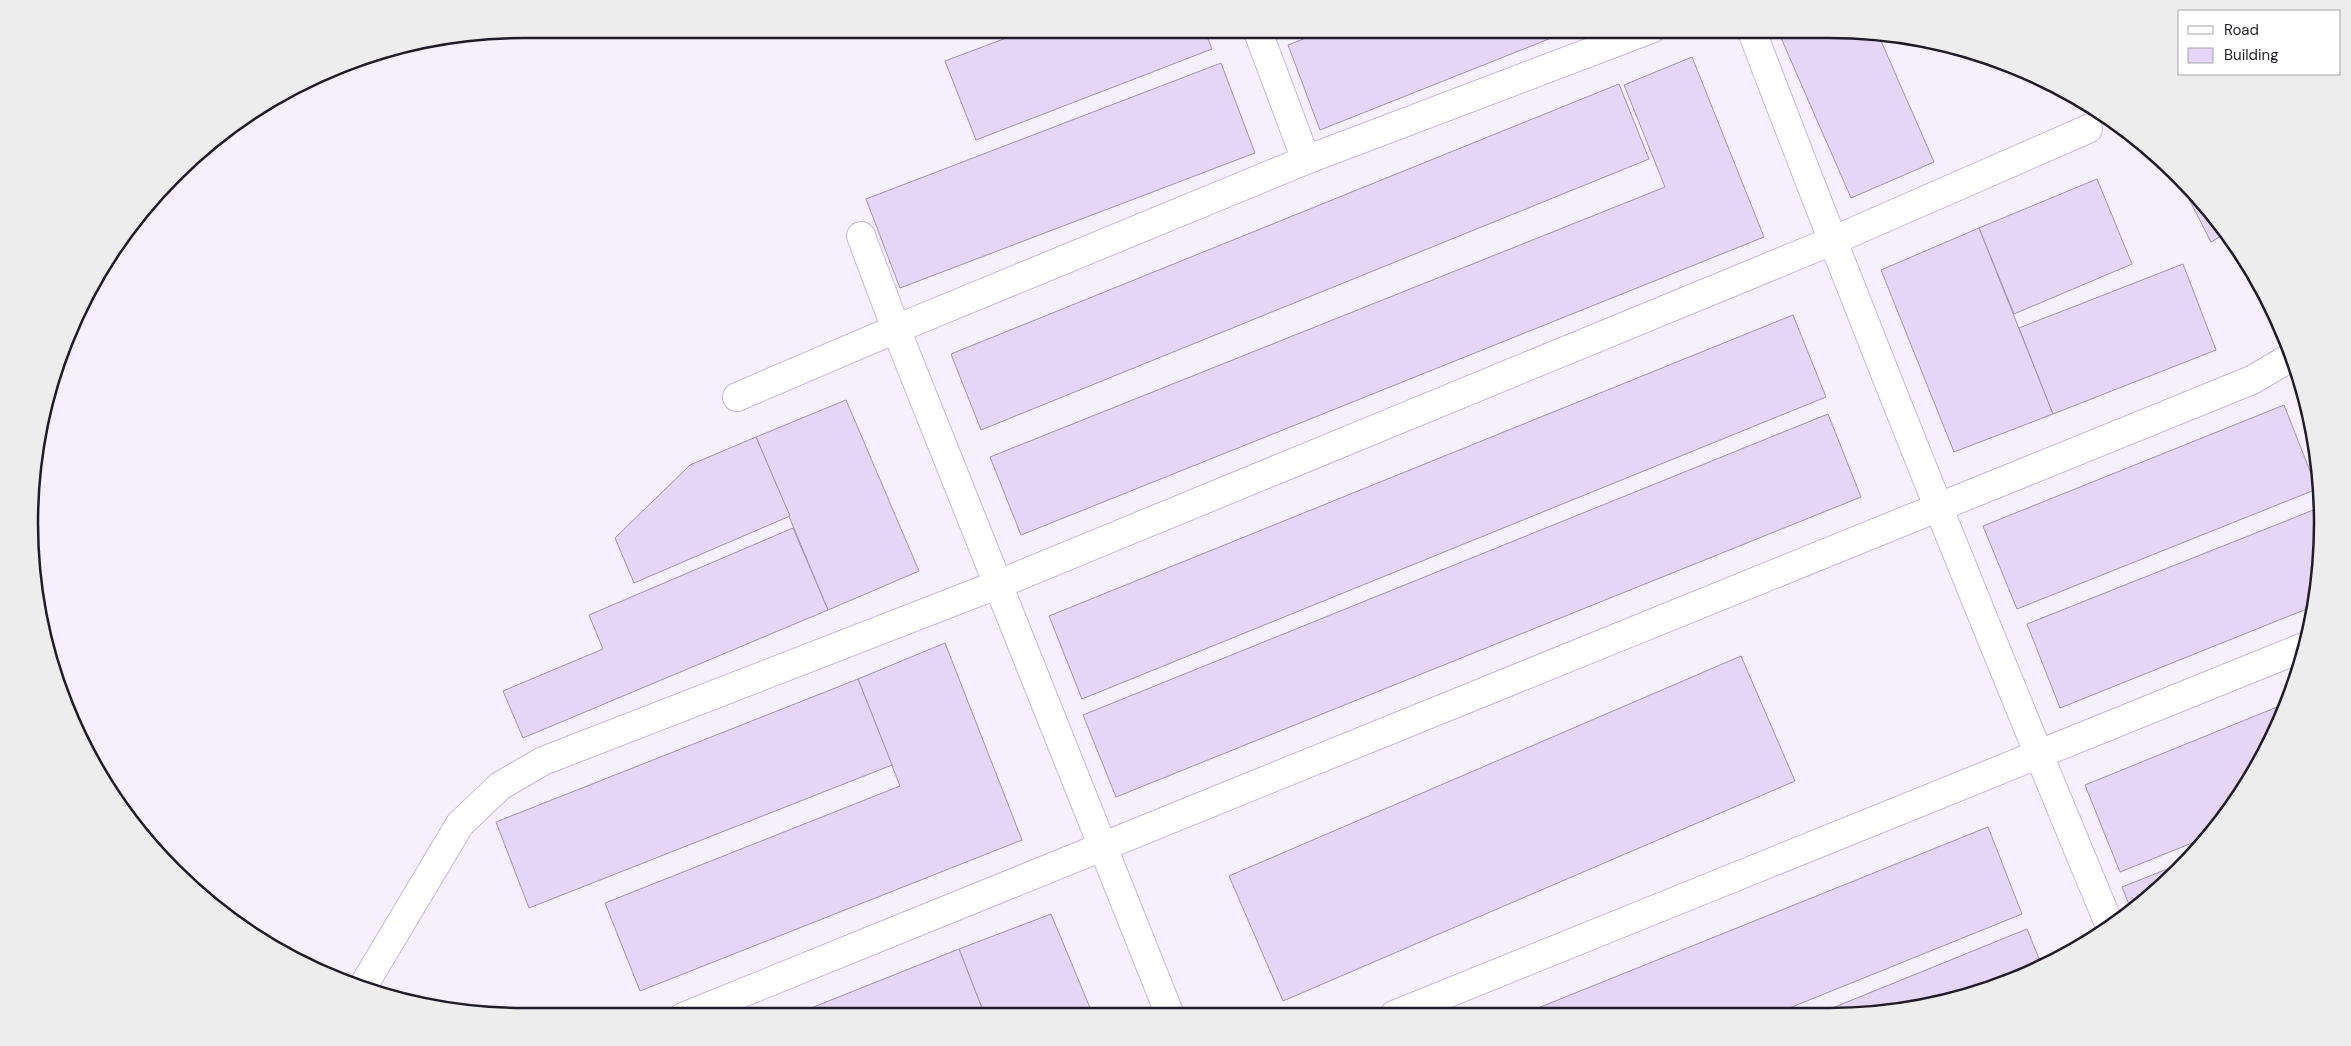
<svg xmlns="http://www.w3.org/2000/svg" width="2351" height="1046" viewBox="0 0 2351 1046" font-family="'DM Sans',sans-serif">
<rect width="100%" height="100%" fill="#f6f0fe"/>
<g fill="#e5d6f7" stroke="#a092b1">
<polygon points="1030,29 1204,29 1212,49 976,140 945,61"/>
<polygon points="1329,29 1574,29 1320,130 1288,45"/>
<polygon points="1782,29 1828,29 1878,34 1934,162 1851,198 1778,31"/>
<polygon points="1692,57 1764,237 1021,535 990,457 1665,187 1624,85"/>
<polygon points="1221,63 1255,153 900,288 866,199"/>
<polygon points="1619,84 1649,159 981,430 951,354"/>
<polygon points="2174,170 2177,173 2226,233 2211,242"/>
<polygon points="2097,179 2132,264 2014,314 1979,228"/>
<polygon points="1979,228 2053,414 1954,452 1881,270"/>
<polygon points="2183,264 2216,350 2053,414 2019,328"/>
<polygon points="1793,315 1826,397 1082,699 1049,616"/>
<polygon points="846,400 919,571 828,610 756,437"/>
<polygon points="2284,405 2317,489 2017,609 1983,526"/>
<polygon points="1828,414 1861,497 1116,797 1083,715"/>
<polygon points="756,437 790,516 634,583 615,538 690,465"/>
<polygon points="2321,507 2322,523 2314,606 2060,708 2027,624"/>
<polygon points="793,528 828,610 523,738 503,691 603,649 589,615"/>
<polygon points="945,643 1022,840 640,991 605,903 900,786 858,679"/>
<polygon points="1741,656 1795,781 1283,1001 1229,876"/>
<polygon points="858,679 892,765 529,908 496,822"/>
<polygon points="2287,703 2285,712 2220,824 2207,837 2120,872 2085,785"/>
<polygon points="1988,827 2022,914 1777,1013 1523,1014"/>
<polygon points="2180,864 2132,912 2122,887"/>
<polygon points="1051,914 1093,1015 985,1016 959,949"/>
<polygon points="2027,929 2042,966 2017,980 1893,1013 1820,1013"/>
<polygon points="959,949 985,1016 791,1016"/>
</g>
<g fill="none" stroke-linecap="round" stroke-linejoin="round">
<defs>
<g id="minor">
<polyline points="1257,29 1306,160"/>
<path d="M 1751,29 C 1866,330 1986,629 2110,926"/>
<polyline points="737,397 896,329 861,236"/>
<polyline points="362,988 460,824 500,786 543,761 999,584 1832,241 2088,129"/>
<polyline points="1170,1015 896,329 1306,160 1651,29"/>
<polyline points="1394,1015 2304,647"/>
<polyline points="683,1017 2252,380 2291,357"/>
</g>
</defs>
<use href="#minor" stroke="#c7b8d8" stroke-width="30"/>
<use href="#minor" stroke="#fff" stroke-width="28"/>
</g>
<path d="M0 0H2351V1046H0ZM523 38H1829A485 485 0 0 1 2314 523V523A485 485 0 0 1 1829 1008H523A485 485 0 0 1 38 523V523A485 485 0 0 1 523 38Z" fill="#ededee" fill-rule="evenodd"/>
<path fill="none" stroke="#211b27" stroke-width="2.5" d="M523 38H1829A485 485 0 0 1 2314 523V523A485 485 0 0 1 1829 1008H523A485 485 0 0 1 38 523V523A485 485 0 0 1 523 38Z"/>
<rect x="2178" y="10" width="162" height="65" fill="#ffffff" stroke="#a6a4a9"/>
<rect x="2188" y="26" width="25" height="8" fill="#ffffff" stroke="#a6a4a9"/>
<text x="2224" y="35" font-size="15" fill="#211b27">Road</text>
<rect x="2188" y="48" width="25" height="15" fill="#e5d6f7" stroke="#a6a4a9"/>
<text x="2224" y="60" font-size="15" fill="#211b27">Building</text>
</svg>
